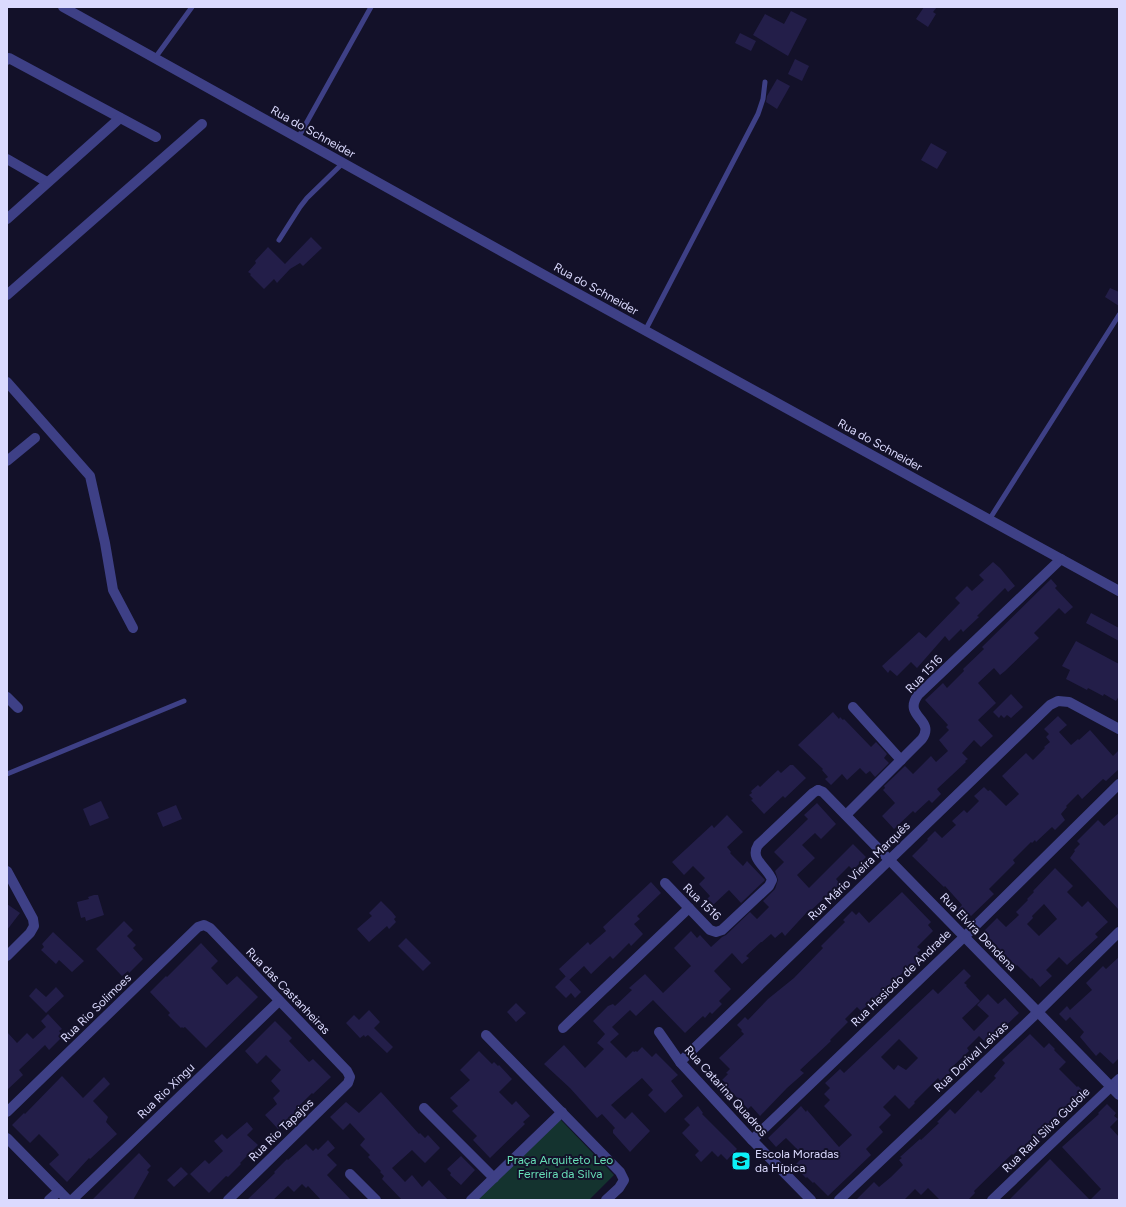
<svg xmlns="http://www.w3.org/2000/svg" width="1126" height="1207" viewBox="0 0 1126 1207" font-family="Figtree,sans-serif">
<rect width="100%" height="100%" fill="#131129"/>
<polygon fill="#14332f" points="560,1119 614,1175 589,1200 477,1200"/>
<g fill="#231e49" fill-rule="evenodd">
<polygon points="924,7 937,7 933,12 936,14 928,27 916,19"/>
<polygon points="791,11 807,19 788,56 753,35 765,14 784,24"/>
<polygon points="740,33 756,41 751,51 735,43"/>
<polygon points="795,59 809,66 802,81 788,74"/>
<polygon points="777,79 790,86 777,109 766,102 767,96"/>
<polygon points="931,143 947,152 937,169 921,160"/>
<polygon points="311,237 322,248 303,266 300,263 290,269 277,283 274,279 264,289 250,275 251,274 248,272 256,263 255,261 268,247 285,264"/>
<polygon points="1110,288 1119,292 1119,306 1105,297"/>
<polygon points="993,562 1000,568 1015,586 1008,592 1005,588 977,616 979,617 963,632 961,629 949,641 945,636 917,668 911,662 897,676 890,670 888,673 882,666 919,632 926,638 960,603 955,598 967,586 972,591 984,580 979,575"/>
<polygon points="1051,579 1057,586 1055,588 1073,607 1065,614 1059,608 1034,633 1039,638 1005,671 1000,675 994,668 978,683 996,703 978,720 993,736 981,747 974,740 962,753 968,759 965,761 966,762 937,789 941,794 932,803 929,800 915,813 913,811 894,829 882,816 895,803 883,790 885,788 884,786 905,766 913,774 931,756 936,762 948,751 939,740 949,730 946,727 948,725 925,700 943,683 947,688 964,671 963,669 984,649 982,647"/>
<polygon points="1091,613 1119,628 1119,641 1086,623"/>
<polygon points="1076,641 1119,664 1119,696 1116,701 1104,694 1103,696 1088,688 1087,690 1066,679 1070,670 1062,666"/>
<polygon points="1011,694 1023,707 1011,718 1007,715 1004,718 1001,715 999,718 993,712"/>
<polygon points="833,712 839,719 840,717 843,720 844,719 871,747 876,742 887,754 884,758 889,763 875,777 870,771 866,774 860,768 847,780 842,774 831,785 825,779 828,777 822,770 823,769 798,745"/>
<polygon points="1058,716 1067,725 1059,732 1071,745 1078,739 1079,740 1090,730 1113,756 1119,750 1119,769 1106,781 1103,779 1082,799 1078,794 1066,806 1067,807 1061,814 1065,820 1055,830 1052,827 1036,842 1035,840 1032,843 1031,842 1013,860 1015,863 989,889 994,894 971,916 970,915 965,919 957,911 962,905 945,886 944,887 912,856 928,840 927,839 935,831 942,838 956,825 952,821 964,810 967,813 979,801 974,796 984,787 988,791 990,790 1006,806 1019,794 1002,776 1026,753 1033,760 1045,748 1044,747 1050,742 1046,737 1049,734 1044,729"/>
<polygon points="790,765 793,765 806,778 785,798 783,796 764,814 751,800 753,799 749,795 752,793 751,791 758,785 760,787 778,770 781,773"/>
<polygon points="101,801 109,818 90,826 83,809"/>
<polygon points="817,803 836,824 821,839 815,833 802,845 815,858 797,875 809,888 853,844 866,857 853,870 849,866 836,879 840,884 809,912 808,911 785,936 782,932 775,938 771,934 762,942 761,942 746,956 749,958 742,964 732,953 714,971 731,989 719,1001 722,1004 712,1014 710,1012 705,1018 703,1016 685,1033 653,1000 636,1016 630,1010 612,1027 619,1034 610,1042 626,1058 633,1051 634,1052 636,1051 637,1052 642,1047 652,1057 656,1053 678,1075 671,1081 683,1096 665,1113 648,1095 653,1090 642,1078 611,1105 625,1119 632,1112 650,1131 630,1152 613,1133 613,1130 615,1128 602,1114 597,1118 570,1088 544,1064 564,1045 585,1068 604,1049 597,1043 605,1034 593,1021 608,1006 613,1004 615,1006 632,990 629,988 645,974 663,993 691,966 674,948 691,931 697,938 700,935 711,947 722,937 726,935 750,912 757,919 769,907 763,901 775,889 778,880 775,871 784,862 774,852 808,819 804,815"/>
<polygon points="176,805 182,819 163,827 157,813"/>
<polygon points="1119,813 1119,910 1070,858 1075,851 1074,850 1080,844 1077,841 1098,820 1104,826"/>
<polygon points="727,815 743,832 727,847 731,852 730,853 743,866 747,861 765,880 741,903 729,890 713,905 707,899 710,896 699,884 705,878 693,866 684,875 672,862 712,825 714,828"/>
<path d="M 1055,868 L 1073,886 L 1067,892 L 1082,907 L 1088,901 L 1108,922 L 1095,934 L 1098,937 L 1067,965 L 1059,957 L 1046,970 L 1052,976 L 1040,987 L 1032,978 L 1031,979 L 1017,965 L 1016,966 L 983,932 L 997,918 L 1006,927 L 1019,915 L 1016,912 L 1028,900 L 1027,899 L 1034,892 L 1033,891 ZM 1044,904 L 1057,919 L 1039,936 L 1027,924 L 1033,918 L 1032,916 Z"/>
<polygon points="651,882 661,893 637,916 640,919 634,924 643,934 631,946 629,943 613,959 610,956 591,974 584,966 569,980 559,969 588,942 590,945 606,931 603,927"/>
<polygon points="902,892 931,922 928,925 933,931 917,947 921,950 917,953 923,960 914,969 911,965 861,1011 857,1007 845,1019 848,1022 830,1040 831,1041 800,1070 804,1073 787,1088 760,1116 751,1106 748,1109 725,1085 727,1084 722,1080 728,1074 726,1073 730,1069 719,1058 744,1034 741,1031 742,1030 737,1025 745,1017 748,1020 768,999 794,978 823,948 821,946 845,922 843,920 852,911 856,915 859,912 869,923"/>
<polygon points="94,895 98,895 104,915 86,921 85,917 81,918 77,902 89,899 88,897"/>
<polygon points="381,901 392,912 396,917 394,919 396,922 389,929 387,926 369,942 357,929 372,916 369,913"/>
<polygon points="7,904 20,913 7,930"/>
<polygon points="124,921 133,930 127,936 136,945 133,948 143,959 129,973 128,971 122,976 96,949"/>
<polygon points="53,932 84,961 72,972 59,960 56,964 41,950 44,947 42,944"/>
<polygon points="406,938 431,963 423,971 398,946"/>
<polygon points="201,943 218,961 211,968 227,985 237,976 258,997 206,1048 185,1027 183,1028 182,1027 181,1028 168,1015 170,1013 150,992 166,976 167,977"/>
<polygon points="1119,957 1119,1058 1113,1064 1100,1052 1096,1056 1080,1037 1084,1032 1070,1017 1066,1021 1059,1014 1067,1006 1070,1010 1092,990 1086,983 1103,966 1106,969"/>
<path d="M 964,969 L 971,976 L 964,983 L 967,985 L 966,986 L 980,1001 L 962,1018 L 974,1031 L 989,1016 L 977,1005 L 988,994 L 998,1004 L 1005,998 L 1019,1013 L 987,1044 L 979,1036 L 967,1048 L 969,1051 L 951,1068 L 953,1070 L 941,1082 L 938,1078 L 914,1102 L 915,1103 L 909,1109 L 895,1095 L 883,1107 L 891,1115 L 879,1127 L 883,1132 L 866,1149 L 871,1155 L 828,1196 L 814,1182 L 813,1183 L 807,1177 L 806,1178 L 796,1168 L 796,1164 L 804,1156 L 786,1138 L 776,1147 L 768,1138 L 801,1106 L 806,1112 L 807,1110 L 839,1147 L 852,1135 L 824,1106 L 830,1100 L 824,1094 L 830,1088 L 825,1083 L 840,1069 L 844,1073 L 933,989 L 938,994 ZM 899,1039 L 918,1058 L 906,1070 L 898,1065 L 894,1070 L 881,1057 Z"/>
<polygon points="566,976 581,992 575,998 571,993 566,998 555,987"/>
<polygon points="56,987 64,996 46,1013 29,996 36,988 46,997"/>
<polygon points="516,1003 526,1013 516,1022 507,1012"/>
<polygon points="369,1010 380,1022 374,1028 393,1047 387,1053 368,1035 365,1037 364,1035 360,1038 346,1023 354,1015 359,1020"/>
<polygon points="48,1014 62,1029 59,1031 63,1036 49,1050 45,1045 19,1070 23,1075 7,1090 7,1032 17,1043 27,1033 33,1039 46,1027 41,1021"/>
<polygon points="275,1021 292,1038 289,1041 309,1062 313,1059 331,1077 313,1094 312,1093 294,1111 296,1112 278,1129 265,1115 277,1104 273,1098 280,1091 271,1081 281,1070 266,1055 257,1064 245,1051"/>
<polygon points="1030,1034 1044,1048 1049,1043 1055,1049 1054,1050 1066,1062 1059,1069 1077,1087 1078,1086 1086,1094 1062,1119 1059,1119 1023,1155 1018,1150 1013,1155 1012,1154 974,1191 975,1193 968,1200 940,1200 928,1188 921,1195 915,1189 904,1200 856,1200 874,1182 879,1187 891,1177 903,1165 899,1160 902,1158 900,1157 920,1139 921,1140 939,1123 937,1122 950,1109 955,1114 978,1090 981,1093 996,1078 994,1076 1005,1063 1002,1060"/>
<polygon points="479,1051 492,1064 494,1062 498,1066 499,1065 512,1079 499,1092 512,1105 516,1101 530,1116 523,1122 525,1124 490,1158 473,1140 477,1136 452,1111 458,1106 450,1098 470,1080 460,1070"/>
<polygon points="62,1076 83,1098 104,1077 110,1084 93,1101 108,1117 106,1122 117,1134 90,1159 89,1158 67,1182 49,1164 59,1155 56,1151 39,1134 30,1143 12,1125 24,1113 25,1114"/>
<polygon points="381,1092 419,1134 420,1133 425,1138 428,1135 440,1148 425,1163 412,1150 392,1168 405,1182 412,1175 422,1187 429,1180 448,1200 402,1200 382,1179 384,1176 380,1172 381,1171 368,1157 370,1155 360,1145 365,1139 350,1123 343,1130 330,1117 346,1102 359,1113"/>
<polygon points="1107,1104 1116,1113 1114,1116 1118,1119 1110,1127 1119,1137 1119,1200 1090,1200 1101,1189 1062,1147 1099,1114 1098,1113"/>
<polygon points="698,1106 703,1113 702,1114 737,1149 727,1160 721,1154 718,1157 712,1151 701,1162 695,1155 699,1151 682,1133 690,1125 684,1119"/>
<polygon points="247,1122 253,1129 247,1135 258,1145 240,1163 241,1164 228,1177 226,1176 209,1193 190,1174 205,1160 209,1164 210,1163 223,1151 214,1141 222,1134 227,1139"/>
<polygon points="328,1140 335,1148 327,1155 337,1165 327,1175 351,1200 321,1200 308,1186 306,1188 302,1184 294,1192 288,1186 273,1200 247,1200 275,1173 274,1172 287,1159 288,1160 306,1144 313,1151 316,1148 318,1150"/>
<polygon points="139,1153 151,1166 147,1170 149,1172 133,1200 92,1200"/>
<polygon points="461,1156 475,1170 461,1185 450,1175 451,1173 447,1169"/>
<polygon points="1050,1159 1090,1200 1009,1200"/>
<polygon points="181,1167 188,1174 174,1187 167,1180"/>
</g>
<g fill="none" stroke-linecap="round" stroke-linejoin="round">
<g stroke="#3e4086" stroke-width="5">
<polyline points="155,58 192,7"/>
<polyline points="298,138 371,7"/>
<polyline points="279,240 300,207 307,198 343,163"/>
<polyline points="645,331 758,114 763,99 765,82"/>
<polyline points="989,520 1119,315"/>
<polyline points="7,774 184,701"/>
</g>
<g stroke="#3e4086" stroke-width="10">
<polyline points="7,60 9,58 156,137"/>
<polyline points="7,159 47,182"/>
<polyline points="7,219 120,118"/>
<polyline points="7,295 202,124"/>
<polyline points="7,382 90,476 105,543 113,590 133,628"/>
<polyline points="7,461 35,438"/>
<polyline points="7,697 18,708"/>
<polyline points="853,707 901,760"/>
<path d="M 846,815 L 922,739 C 936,719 902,717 918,695 L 1061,559"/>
<polyline points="7,871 33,919 34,926 30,933 7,956"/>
<path d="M 665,883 L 710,930 L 716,932 L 722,930 L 769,886 L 772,880 C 768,867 749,860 758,845 L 813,793 L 818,790"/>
<polyline points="563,1028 689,908"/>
<polyline points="659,1032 680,1062 752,1140 811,1200"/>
<polyline points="486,1035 620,1172 624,1180 619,1188 606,1200"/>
<polyline points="680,1062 1050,705 1058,701 1069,702 1119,729"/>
<polyline points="424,1108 494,1178"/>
<polyline points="7,1112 198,927 204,925 210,928 347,1071 350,1077 348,1083 228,1200"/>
<polyline points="7,1138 68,1200"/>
<polyline points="752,1140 964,937 1119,784"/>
<polyline points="350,1174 376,1200"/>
<polyline points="49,1200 59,1191"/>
<polyline points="72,1200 279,1001"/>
<polyline points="471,1200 562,1112"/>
<polyline points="839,1200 1038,1012 1119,932"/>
<polyline points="992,1200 1119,1079"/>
</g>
<g stroke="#3e4086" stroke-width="10">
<polyline points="63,7 546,276 1119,591"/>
<polyline points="818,790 823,792 1119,1095"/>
</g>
</g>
<defs>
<symbol id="school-square" viewBox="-11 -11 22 22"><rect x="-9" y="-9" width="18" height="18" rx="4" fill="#0cf2f8" stroke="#131129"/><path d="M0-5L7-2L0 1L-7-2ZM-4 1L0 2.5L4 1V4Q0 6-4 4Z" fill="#111"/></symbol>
</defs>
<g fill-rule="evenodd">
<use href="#school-square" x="730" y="1150" width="22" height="22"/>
</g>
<g text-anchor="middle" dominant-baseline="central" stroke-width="4" stroke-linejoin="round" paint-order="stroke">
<g font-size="12" fill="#dbdafe" stroke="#131129">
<text transform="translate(313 132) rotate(29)">Rua do Schneider</text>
<text transform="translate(596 289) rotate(29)">Rua do Schneider</text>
<text transform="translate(880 445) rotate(29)">Rua do Schneider</text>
<text transform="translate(924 674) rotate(-46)">Rua 1516</text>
<text transform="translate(859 871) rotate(-44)">Rua Mário Vieira Marquês</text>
<text transform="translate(702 902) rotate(44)">Rua 1516</text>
<text transform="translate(978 932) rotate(46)">Rua Elvira Dendena</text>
<text transform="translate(901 978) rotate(-44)">Rua Hesiodo de Andrade</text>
<text transform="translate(288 991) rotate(46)">Rua das Castanheiras</text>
<text transform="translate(96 1008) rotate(-44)">Rua Rio Solimoes</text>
<text transform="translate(971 1057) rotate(-43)">Rua Dorival Leivas</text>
<text transform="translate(166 1091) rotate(-44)">Rua Rio Xingu</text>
<text transform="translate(726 1091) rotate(48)">Rua Catarina Quadros</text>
<text transform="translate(281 1130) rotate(-44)">Rua Rio Tapajos</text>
<text transform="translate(1046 1130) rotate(-44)">Rua Raul Silva Gudole</text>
</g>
<g font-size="12" fill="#dbdafe" stroke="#131129" text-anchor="start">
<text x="755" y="1154">Escola Moradas<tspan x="755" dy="14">da Hípica</tspan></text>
</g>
<g font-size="12" fill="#67ddb6" stroke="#131129">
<text x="560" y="1160">Praça Arquiteto Leo<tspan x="560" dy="14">Ferreira da Silva</tspan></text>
</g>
</g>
<rect width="1126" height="1207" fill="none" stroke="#dbdafe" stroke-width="16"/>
</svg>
